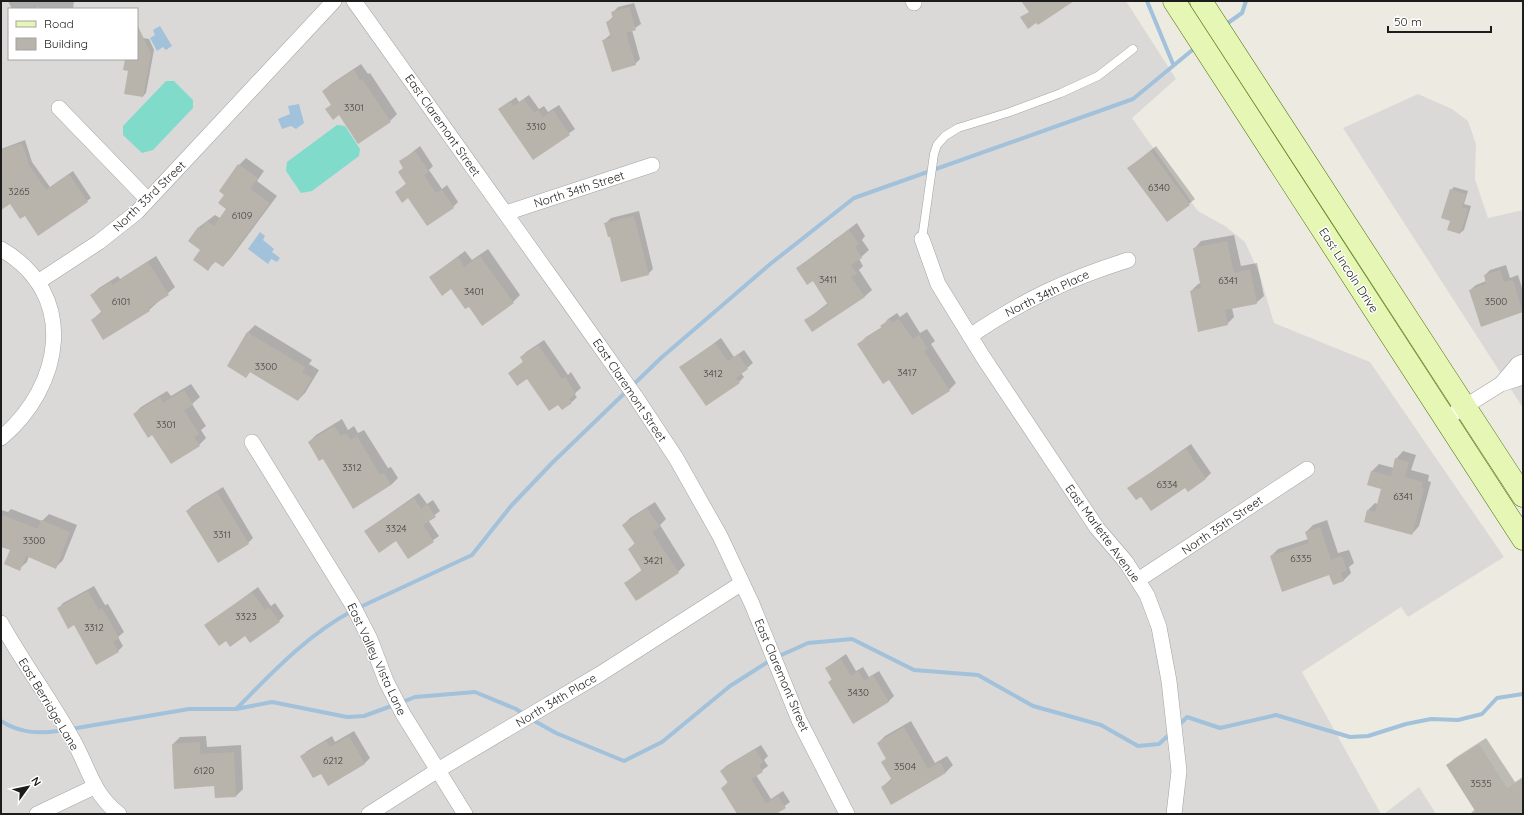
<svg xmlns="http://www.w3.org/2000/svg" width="1524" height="815" viewBox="0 0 1524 815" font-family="Quicksand,sans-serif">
<rect width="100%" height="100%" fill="#edebe1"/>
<g fill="#dad9d8" fill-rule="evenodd">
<path d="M 1,1 L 1126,1 L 1176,79 L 1132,118 L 1198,211 L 1225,226 L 1245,242 L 1260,275 L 1274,323 L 1370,362 L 1504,557 L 1408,617 L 1401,607 L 1302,672 L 1381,814 L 1,814 ZM 9,9 L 137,9 L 137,59 L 9,59 Z"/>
<polygon points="1418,94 1452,109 1468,121 1476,144 1475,179 1488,218 1523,210 1523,408 1343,128"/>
<polygon points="1419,787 1436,814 1384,814"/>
</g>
<g fill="#80dbcb">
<polygon points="166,81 174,81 193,100 193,108 153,150 142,153 123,135 123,126"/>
<polygon points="337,125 345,126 360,149 359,156 312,191 301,193 286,171 287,162"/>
</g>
<g fill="#a2c1da">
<polygon points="160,26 172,46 166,50 163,47 157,51 150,38 155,35 153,30"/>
<polygon points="299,104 304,123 296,129 291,126 282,129 278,119 290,114 288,106"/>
<polygon points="260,232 265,236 263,240 274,249 272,252 280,258 277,262 271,259 268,264 248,249"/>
</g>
<g fill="#0003">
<polygon points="8,1 74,1 73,9 39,9 38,7 35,9 12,9"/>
<polygon points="634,3 641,24 632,30 640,59 635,64 604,40 611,34 607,22 614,16 612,13 618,7"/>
<polygon points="137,37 149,39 154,50 146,93 143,96 125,59 137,59"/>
<polygon points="361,64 368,74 370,73 397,114 390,121 340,114 327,109 332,104 323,91 331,84"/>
<polygon points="529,95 539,109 544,106 548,112 559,105 575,129 533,159 499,110 516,97 519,102"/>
<polygon points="25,140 32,162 50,187 73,171 91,198 87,201 25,214 10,203 1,209 1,149"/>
<polygon points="420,146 433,166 429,170 442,189 447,185 458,202 453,207 408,197 396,192 407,183 404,167 400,162"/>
<polygon points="1156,146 1195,199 1167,221 1129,168"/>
<polygon points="246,158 264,171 257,181 277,196 230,259 223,266 216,261 208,269 202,250 199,227 215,215 220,218 227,208 226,194 239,165"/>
<polygon points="1454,187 1468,191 1464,204 1471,206 1464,230 1460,233 1451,221 1451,190"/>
<polygon points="639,211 653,269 648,274 611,236 605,224 611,218"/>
<polygon points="857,223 865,236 862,240 869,250 859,259 863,266 859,270 872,290 864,297 806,320 828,303 813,280 797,268"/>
<polygon points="1234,235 1241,266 1257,263 1264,296 1256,303 1232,308 1234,317 1227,324 1191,291 1198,284 1201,283 1194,249 1201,241"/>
<polygon points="488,249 520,295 513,302 451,288 430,277 465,251 472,260"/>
<polygon points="156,256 175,287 149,310 92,320 102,311 91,295 99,288 118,276 120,279"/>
<polygon points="1506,265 1510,278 1518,275 1523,291 1522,311 1470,290 1476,285 1486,281 1485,275 1490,270"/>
<polygon points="907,312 920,333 927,329 935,341 931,344 956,383 949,390 890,379 859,344 866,337 882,327 888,319 897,313 900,317"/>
<polygon points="255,325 312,360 309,364 319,370 305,393 298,400 251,371 246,376 228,365 248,332"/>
<polygon points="721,338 734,357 744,350 753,363 741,373 744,377 739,382 681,367"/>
<polygon points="544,340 568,375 571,372 581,388 574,394 577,397 572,402 527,377 509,373 524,361 521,357 526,352"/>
<polygon points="191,384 200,397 192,404 206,426 201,430 206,438 199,445 153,434 134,414 141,407 167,391 171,396"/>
<polygon points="342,419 348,430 354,426 358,433 364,430 388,468 391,467 398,478 391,485 309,442 316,435"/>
<polygon points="1191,444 1211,473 1206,478 1188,490 1185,486 1142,495 1129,488"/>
<polygon points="1403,451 1416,455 1411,470 1429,475 1428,481 1431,482 1419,526 1412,534 1368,510 1375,503 1378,504 1382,488 1369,484 1372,471 1379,464 1394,468 1396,459"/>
<polygon points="223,487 253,538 248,543 187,511 192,506"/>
<polygon points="419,493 427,504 433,500 440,511 428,520 439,536 408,558 396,540 365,531"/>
<polygon points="655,502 666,519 660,525 685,565 678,572 625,583 642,570 629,549 635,543 623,525 630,518"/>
<polygon points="11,509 42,521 49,514 77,525 63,560 56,567 29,556 27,562 19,569 11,550 1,546 1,510 8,512"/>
<polygon points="1327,520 1338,553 1349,550 1354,563 1349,567 1351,573 1344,580 1333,584 1330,574 1271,556 1278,549 1308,539 1306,532 1313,525"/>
<polygon points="94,586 105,605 108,604 124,632 118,637 123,646 118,651 74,624 58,609 63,603"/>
<polygon points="258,587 271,606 275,603 284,616 279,621 246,635 227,639 206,625"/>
<polygon points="846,654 856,671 863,667 869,677 879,671 894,696 889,701 853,722 829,682 832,679 826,668"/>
<polygon points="911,721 935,763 947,756 953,765 946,772 891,803 882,787 892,778 882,762 887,758 878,743 885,736"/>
<polygon points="354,731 370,758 365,763 328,784 321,772 302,756 307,751 332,736 335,742"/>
<polygon points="206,736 207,747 241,745 243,789 236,796 215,785 173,744 180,737"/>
<polygon points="1486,738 1515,782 1523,777 1523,814 1470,814 1475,809 1447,765 1455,758"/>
<polygon points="761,745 768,756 764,760 768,766 756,775 771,799 783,791 790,802 774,814 738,814 722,788 728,782 721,771 726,766"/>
</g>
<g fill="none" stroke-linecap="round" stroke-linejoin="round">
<g stroke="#a2c1da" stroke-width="4">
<polyline points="1147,1 1173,64"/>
<polyline points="1225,25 1242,13 1246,1"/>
<polyline points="358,608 472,555 511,506 552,463 661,358 769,265 854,198 1133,99 1196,47"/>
<polyline points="777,657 808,643 852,639 914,670 978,675 1033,706 1101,725 1138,746 1159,744 1171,733"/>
<polyline points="400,703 415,697 475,692 516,709 525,715"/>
<path d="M 237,708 C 272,673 307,635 352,611"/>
<polyline points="531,719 556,733 624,761 662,742 730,686 771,660"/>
<path d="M 1,721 C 21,734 41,734 64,730"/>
<polyline points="1177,727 1187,717 1220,728 1276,715 1350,737 1368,736 1406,724 1431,719 1458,720 1482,714 1497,698 1523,694"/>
<polyline points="71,729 189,709 236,709 272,702 347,717 364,716 394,705"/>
</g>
</g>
<g fill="#b9b4ab">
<polygon points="1021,1 1074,1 1038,25 1036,23 1028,29 1020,17 1029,12"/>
<polygon points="629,7 636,30 626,33 636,65 612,72 602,40 611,38 606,22 613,19 611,12"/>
<polygon points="137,24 151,54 143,97 124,94 128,71 123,70 125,59 137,59"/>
<polygon points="354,70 360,81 362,79 391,122 358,144 339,115 333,120 325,109 331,105 322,91"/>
<polygon points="524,99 534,113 538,110 543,117 553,110 570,135 533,160 498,109 510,101 514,106"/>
<polygon points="22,143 29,165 46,190 69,174 88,202 38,236 25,216 20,219 10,204 1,210 1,150"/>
<polygon points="415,151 429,172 424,175 436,193 442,190 454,208 427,226 408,198 402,203 395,192 406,184 398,172 403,168 399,161"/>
<polygon points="1151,151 1190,205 1167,222 1127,168"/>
<polygon points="238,164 258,178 250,189 270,203 223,267 214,261 208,271 193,260 200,250 188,241 198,227 201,229 207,221 214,226 226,209 218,203 224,195 219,191"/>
<polygon points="1450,189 1466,194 1462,207 1468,209 1460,234 1447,230 1450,221 1441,218"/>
<polygon points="634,216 649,275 621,282 610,237 608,237 604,223"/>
<polygon points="849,230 859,244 855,247 862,258 851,265 857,274 851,277 865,297 812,332 804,320 828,305 813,281 807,285 796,268 832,244 831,242"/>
<polygon points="1227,241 1234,273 1250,269 1257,304 1225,310 1228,325 1198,332 1190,291 1201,288 1193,248"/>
<polygon points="480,256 514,303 482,326 469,307 465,309 451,289 442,296 429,277 458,257 464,267"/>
<polygon points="148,262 169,295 148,308 150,311 103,340 91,320 102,313 90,295 111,282 112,285"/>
<polygon points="1500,270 1504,282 1513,280 1523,312 1481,327 1469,290 1486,284 1484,275"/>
<polygon points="890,319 892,323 899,319 913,339 919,335 928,349 924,351 950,391 912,415 889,380 883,384 857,344 882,328 880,326"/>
<polygon points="247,332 305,367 302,372 312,378 298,401 250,372 246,378 227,366"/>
<polygon points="715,343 728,361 738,354 748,369 736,378 740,383 706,406 679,367"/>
<polygon points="538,345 562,379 565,377 576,394 569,399 572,403 562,410 558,405 549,411 527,379 517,386 508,373 523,362 520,357"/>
<polygon points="184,390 193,405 184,410 199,434 194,437 200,446 171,464 152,435 148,438 133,414 160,397 163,403"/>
<polygon points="334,426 341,436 346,433 351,440 357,436 380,475 384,473 391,485 353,509 323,459 319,461 308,442"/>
<polygon points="1186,449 1206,479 1188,492 1185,488 1151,511 1141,497 1136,500 1127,488"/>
<polygon points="1395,458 1409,462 1405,477 1423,482 1421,488 1424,489 1412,535 1364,522 1367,510 1375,512 1381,489 1367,485 1371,471 1391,476"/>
<polygon points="217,492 249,544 218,563 186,511"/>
<polygon points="414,498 421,509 427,504 436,517 423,525 434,542 408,559 396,541 379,553 364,531"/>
<polygon points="647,508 660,527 652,532 679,573 636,601 624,583 642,571 628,549 635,544 622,525"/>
<polygon points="3,515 38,529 41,520 70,532 56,569 26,556 20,571 4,564 10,550 1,547 1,522"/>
<polygon points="1320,527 1331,560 1342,556 1347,571 1341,572 1344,581 1333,585 1329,575 1282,592 1270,556 1309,543 1305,532"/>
<polygon points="88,591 99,610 102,608 119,638 113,642 119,652 96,665 74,625 68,629 57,608"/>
<polygon points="252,592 265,610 269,607 280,622 250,643 245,636 230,647 226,641 219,646 204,625"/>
<polygon points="841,659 851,676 858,671 864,681 873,675 889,702 853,724 828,682 832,680 825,668"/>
<polygon points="904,727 928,769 940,762 946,773 891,805 881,787 892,780 881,762 886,759 877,743"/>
<polygon points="349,736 365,764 328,786 321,774 313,778 300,756 326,741 330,747"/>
<polygon points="200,742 200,754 234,752 236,797 215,798 214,786 174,789 172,744"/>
<polygon points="1479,744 1507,788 1523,779 1523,814 1477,814 1446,765"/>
<polygon points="755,749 763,762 759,765 763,772 751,779 766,803 778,796 786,808 776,814 737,814 721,788 728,783 720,771"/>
</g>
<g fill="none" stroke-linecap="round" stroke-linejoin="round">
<defs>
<polyline id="lane" points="922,239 934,154 937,145 945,136 958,128 1010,112 1061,93 1098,76 1133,49"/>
<g id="street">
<polyline points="354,1 570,304 635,396 676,458 720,536 752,604 799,720 847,814"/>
<polyline points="913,1 914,3"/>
<polyline points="59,108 148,200"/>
<polyline points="506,213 652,165"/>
<polyline points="922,239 938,284 983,357 1097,528 1126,562 1147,595 1159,627 1169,681 1179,771 1174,814"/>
<path d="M 1,249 C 79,294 63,386 1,438"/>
<polyline points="38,282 99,242 137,212 334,1"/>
<path d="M 970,336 C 1022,301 1067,279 1128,260"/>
<polyline points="1502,383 1518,364 1523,362"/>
<polyline points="1445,419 1501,384 1523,377"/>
<polyline points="252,442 352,604 370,639 386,681 403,714 465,814"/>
<polyline points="1138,580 1307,469"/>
<path d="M 1,623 C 23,663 51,700 73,740 C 89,768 92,793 119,814"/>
<polyline points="37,814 94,787"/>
<polyline points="369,814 438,770 600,674 742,583"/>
</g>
<g id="secondary">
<polyline points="1174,1 1523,539"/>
<polyline points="1201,1 1523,496"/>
</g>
</defs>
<use href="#lane" stroke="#a3a3a3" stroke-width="9"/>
<use href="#street" stroke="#a3a3a3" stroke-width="16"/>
<use href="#secondary" stroke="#4d6e07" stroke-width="23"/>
<use href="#lane" stroke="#fff" stroke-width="8"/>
<use href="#street" stroke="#fff" stroke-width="15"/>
<use href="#secondary" stroke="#e6f7b5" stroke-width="22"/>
</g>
<g text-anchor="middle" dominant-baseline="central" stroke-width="3" stroke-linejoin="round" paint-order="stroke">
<g font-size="10" fill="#434240">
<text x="354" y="107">3301</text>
<text x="536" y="126">3310</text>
<text x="1159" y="187">6340</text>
<text x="19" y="191">3265</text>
<text x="242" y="215">6109</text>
<text x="828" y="279">3411</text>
<text x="1228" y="280">6341</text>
<text x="474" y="291">3401</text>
<text x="121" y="301">6101</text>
<text x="1496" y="301">3500</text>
<text x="266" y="366">3300</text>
<text x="907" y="372">3417</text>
<text x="713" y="373">3412</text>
<text x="166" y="424">3301</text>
<text x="352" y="467">3312</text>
<text x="1167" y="484">6334</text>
<text x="1403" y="496">6341</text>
<text x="396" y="528">3324</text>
<text x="222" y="534">3311</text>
<text x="34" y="540">3300</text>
<text x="1301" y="558">6335</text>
<text x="653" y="560">3421</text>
<text x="246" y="616">3323</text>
<text x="94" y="627">3312</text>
<text x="858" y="692">3430</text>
<text x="333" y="760">6212</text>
<text x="905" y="766">3504</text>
<text x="204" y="770">6120</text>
<text x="1481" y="783">3535</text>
</g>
<g font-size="12" fill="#1c1c1c" stroke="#fff">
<text transform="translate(443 125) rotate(55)">East Claremont Street</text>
<text transform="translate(579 189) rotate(-18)">North 34th Street</text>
<text transform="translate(149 196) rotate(-44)">North 33rd Street</text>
<text transform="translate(1349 270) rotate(57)">East Lincoln Drive</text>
<text transform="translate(1047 293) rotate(-26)">North 34th Place</text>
<text transform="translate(630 390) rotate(56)">East Claremont Street</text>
<text transform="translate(1222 525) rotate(-34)">North 35th Street</text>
<text transform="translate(1103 533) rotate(54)">East Marlette Avenue</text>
<text transform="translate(377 659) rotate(65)">East Valley Vista Lane</text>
<text transform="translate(782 675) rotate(67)">East Claremont Street</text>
<text transform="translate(556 700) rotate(-31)">North 34th Place</text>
<text transform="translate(49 704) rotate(59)">East Berridge Lane</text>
</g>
</g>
<rect width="1524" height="815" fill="none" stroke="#1c1c1c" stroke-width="4"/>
<rect x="8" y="8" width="130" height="52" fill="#ffffff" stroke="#a4a4a4"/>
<rect x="16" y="21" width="20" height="6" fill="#e6f7b5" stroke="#a4a4a4"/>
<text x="44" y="28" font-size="12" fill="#1c1c1c">Road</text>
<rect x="16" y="38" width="20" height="12" fill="#b9b4ab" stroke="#a4a4a4"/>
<text x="44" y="48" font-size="12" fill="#1c1c1c">Building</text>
<g transform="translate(28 787) rotate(57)" stroke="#ffffff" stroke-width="3" paint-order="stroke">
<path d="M0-3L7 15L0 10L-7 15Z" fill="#1c1c1c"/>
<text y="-6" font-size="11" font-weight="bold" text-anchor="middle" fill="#1c1c1c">N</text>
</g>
<path d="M1388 26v6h103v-6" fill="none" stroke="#1c1c1c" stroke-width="2"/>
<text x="1394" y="26" font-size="12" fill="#1c1c1c" stroke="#ffffff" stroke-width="3" paint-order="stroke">50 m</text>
</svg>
